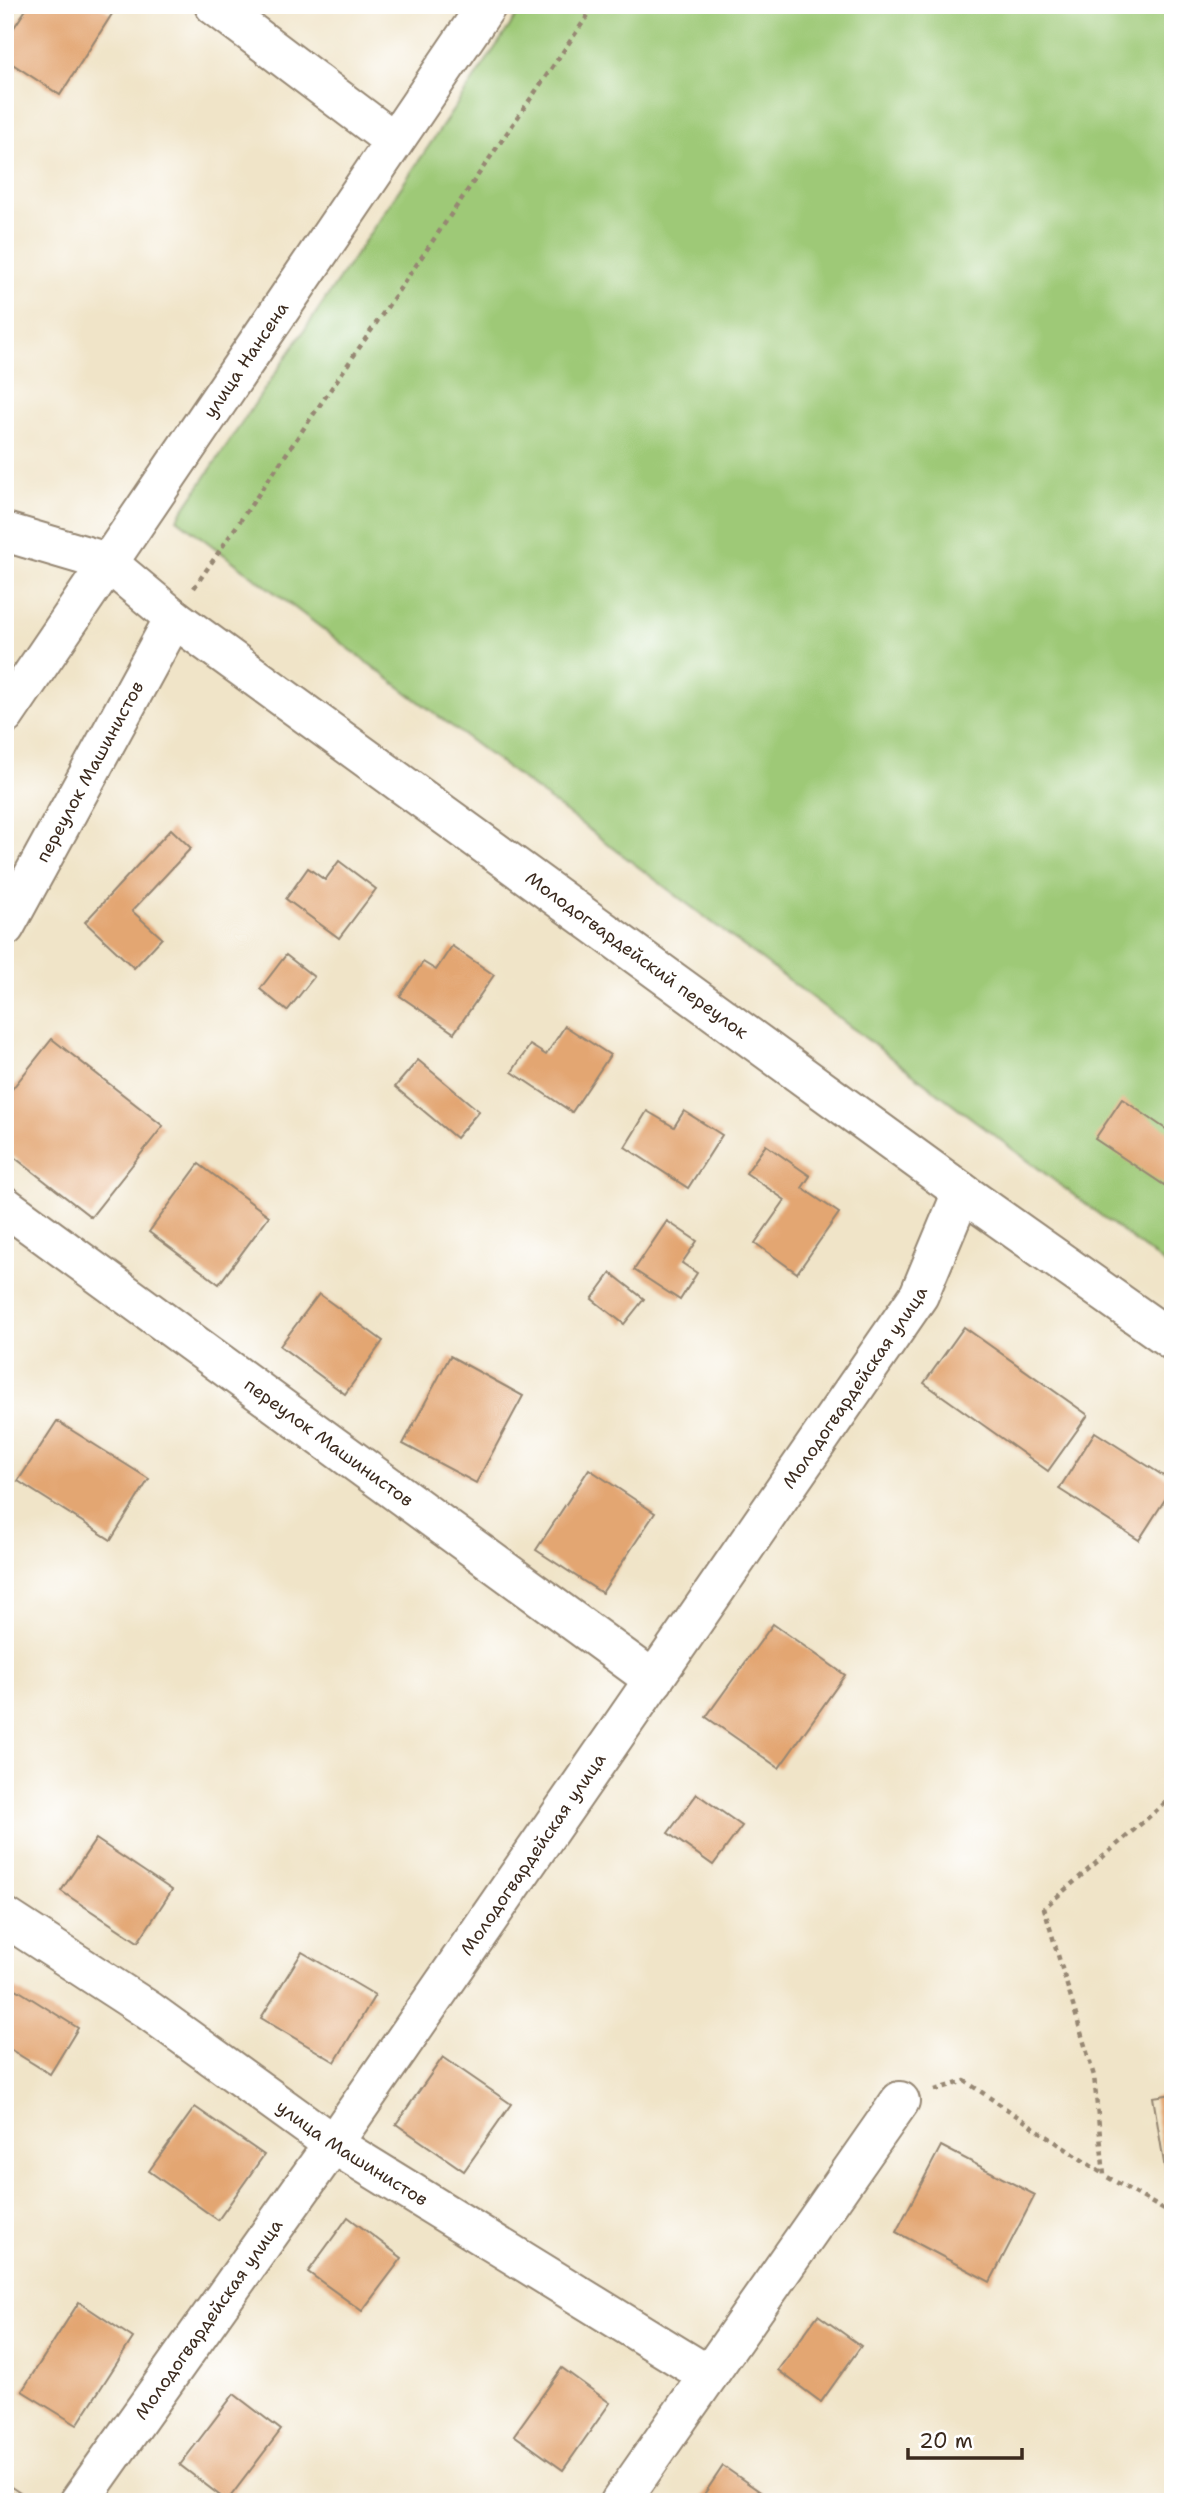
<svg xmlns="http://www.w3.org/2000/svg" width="1178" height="2507" viewBox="0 0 1178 2507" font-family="'Shantell Sans',sans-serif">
<rect width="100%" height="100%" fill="#fff"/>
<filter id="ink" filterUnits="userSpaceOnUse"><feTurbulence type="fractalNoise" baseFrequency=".0143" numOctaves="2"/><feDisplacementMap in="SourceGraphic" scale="14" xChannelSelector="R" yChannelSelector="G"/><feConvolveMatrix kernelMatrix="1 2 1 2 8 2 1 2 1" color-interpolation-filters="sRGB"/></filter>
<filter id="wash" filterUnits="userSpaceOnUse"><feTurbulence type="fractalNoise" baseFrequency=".00686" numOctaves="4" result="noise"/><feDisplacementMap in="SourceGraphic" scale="28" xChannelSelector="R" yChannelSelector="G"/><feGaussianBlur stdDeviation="1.57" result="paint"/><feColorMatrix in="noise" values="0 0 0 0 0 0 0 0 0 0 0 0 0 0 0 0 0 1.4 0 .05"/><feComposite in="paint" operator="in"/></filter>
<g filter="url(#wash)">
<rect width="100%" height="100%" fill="#f0e4c8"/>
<polygon fill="#9ec977" stroke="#6c7a4a" stroke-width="2" points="524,5 1173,5 1173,1270 177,519"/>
<g id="blocks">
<g fill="#e3a672">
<polygon points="29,5 98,5 112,14 60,95 5,59 5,41"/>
<polygon points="171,829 191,848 132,911 162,938 134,968 85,922"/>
<polygon points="339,861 376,889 339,938 286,899 308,868 325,880"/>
<polygon points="452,946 494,975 454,1033 400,996 423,962 436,970"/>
<polygon points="286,955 314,977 287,1011 260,989"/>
<polygon points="565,1026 610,1055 572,1112 512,1072 530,1045 546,1055"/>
<polygon points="52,1039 163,1126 91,1217 5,1150 5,1098"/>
<polygon points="418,1060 479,1111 456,1138 395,1087"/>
<polygon points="1122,1099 1173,1134 1173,1172 1164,1185 1095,1139"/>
<polygon points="647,1111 674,1127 684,1111 722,1135 688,1188 625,1147"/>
<polygon points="766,1145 810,1176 802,1188 839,1213 797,1273 755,1243 785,1200 746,1173"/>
<polygon points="199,1164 269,1216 219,1284 149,1232"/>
<polygon points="667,1221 697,1241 682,1263 697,1273 680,1300 634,1270"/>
<polygon points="611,1273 644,1299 624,1324 592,1299"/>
<polygon points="319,1294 383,1341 345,1394 280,1346"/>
<polygon points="964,1327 1088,1415 1048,1471 924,1383"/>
<polygon points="450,1356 523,1396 476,1483 403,1444"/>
<polygon points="57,1421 149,1479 111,1540 18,1481"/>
<polygon points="1095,1432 1173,1482 1173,1487 1139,1540 1059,1489"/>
<polygon points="589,1469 655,1513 602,1593 536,1550"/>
<polygon points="773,1624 845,1675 779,1768 706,1717"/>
<polygon points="697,1794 742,1826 713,1865 668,1833"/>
<polygon points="96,1839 172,1890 138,1942 61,1891"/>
<polygon points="302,1952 375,1995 335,2062 261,2018"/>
<polygon points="5,1982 78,2028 50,2074 5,2046"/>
<polygon points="443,2057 511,2104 464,2171 396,2124"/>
<polygon points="1173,2094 1173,2174 1166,2175 1153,2097"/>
<polygon points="195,2107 264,2155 218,2220 149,2171"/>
<polygon points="941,2146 1035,2195 990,2282 896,2232"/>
<polygon points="348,2217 402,2258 362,2311 308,2272"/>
<polygon points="79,2302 133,2338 77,2425 22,2391"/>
<polygon points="818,2315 861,2346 821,2402 778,2370"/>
<polygon points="562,2368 610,2403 563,2470 514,2435"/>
<polygon points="234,2394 281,2430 227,2501 180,2465"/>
<polygon points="723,2466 775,2502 699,2502"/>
<polygon points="5,2483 28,2498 26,2502 5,2502"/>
</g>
</g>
</g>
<g filter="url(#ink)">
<use href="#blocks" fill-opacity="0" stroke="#968773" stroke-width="2"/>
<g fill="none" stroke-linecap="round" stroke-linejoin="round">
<defs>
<g id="minor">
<polyline points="214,5 394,141"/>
<path id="s1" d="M 5,532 L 107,562 L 174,618 L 962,1192 L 1173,1341"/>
<path id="s2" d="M 5,927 L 174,618"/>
<path id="s3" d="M 5,1206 L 654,1680"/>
<path id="s4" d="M 5,1917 L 148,2010 L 333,2144 L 708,2375"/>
<path id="s5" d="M 79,2502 L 333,2144 L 919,1295 L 962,1192"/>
<polyline points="620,2502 900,2101"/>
</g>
<g id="major">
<path id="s6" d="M 5,715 L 487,5"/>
</g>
</defs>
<use href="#minor" stroke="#968773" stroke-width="42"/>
<use href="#major" stroke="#968773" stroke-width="42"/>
<g stroke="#968773" stroke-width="4.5" stroke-dasharray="5 5" stroke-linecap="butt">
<polyline points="194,588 595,5"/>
<polyline points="1173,1796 1044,1908 1094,2076 1104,2175 1173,2215"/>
<polyline points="935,2090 965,2081 1103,2174"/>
</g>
<use href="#minor" stroke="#fff" stroke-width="38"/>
<use href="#major" stroke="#fff" stroke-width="38"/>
</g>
</g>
<g text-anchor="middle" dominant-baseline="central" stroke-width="5" stroke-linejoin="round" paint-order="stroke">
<g font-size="18" fill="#3b2a1e" stroke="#fff">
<text stroke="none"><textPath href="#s6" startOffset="429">улица Нансена</textPath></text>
<text stroke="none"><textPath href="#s2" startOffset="177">переулок Машинистов</textPath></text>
<text stroke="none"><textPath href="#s1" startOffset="766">Молодогвардейский переулок</textPath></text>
<text stroke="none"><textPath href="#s5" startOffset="1358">Молодогвардейская улица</textPath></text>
<text stroke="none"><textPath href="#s3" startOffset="401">переулок Машинистов</textPath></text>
<text stroke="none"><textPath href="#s5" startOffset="791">Молодогвардейская улица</textPath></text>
<text stroke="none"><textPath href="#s4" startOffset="420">улица Машинистов</textPath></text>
<text stroke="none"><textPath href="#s5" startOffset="224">Молодогвардейская улица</textPath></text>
</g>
</g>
<rect width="1178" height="2507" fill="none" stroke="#fff" stroke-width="28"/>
<path d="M908 2448v10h114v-10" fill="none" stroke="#3b2a1e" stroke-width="3.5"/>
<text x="919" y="2448" font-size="21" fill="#3b2a1e" stroke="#ffffff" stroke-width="5" paint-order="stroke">20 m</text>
</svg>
